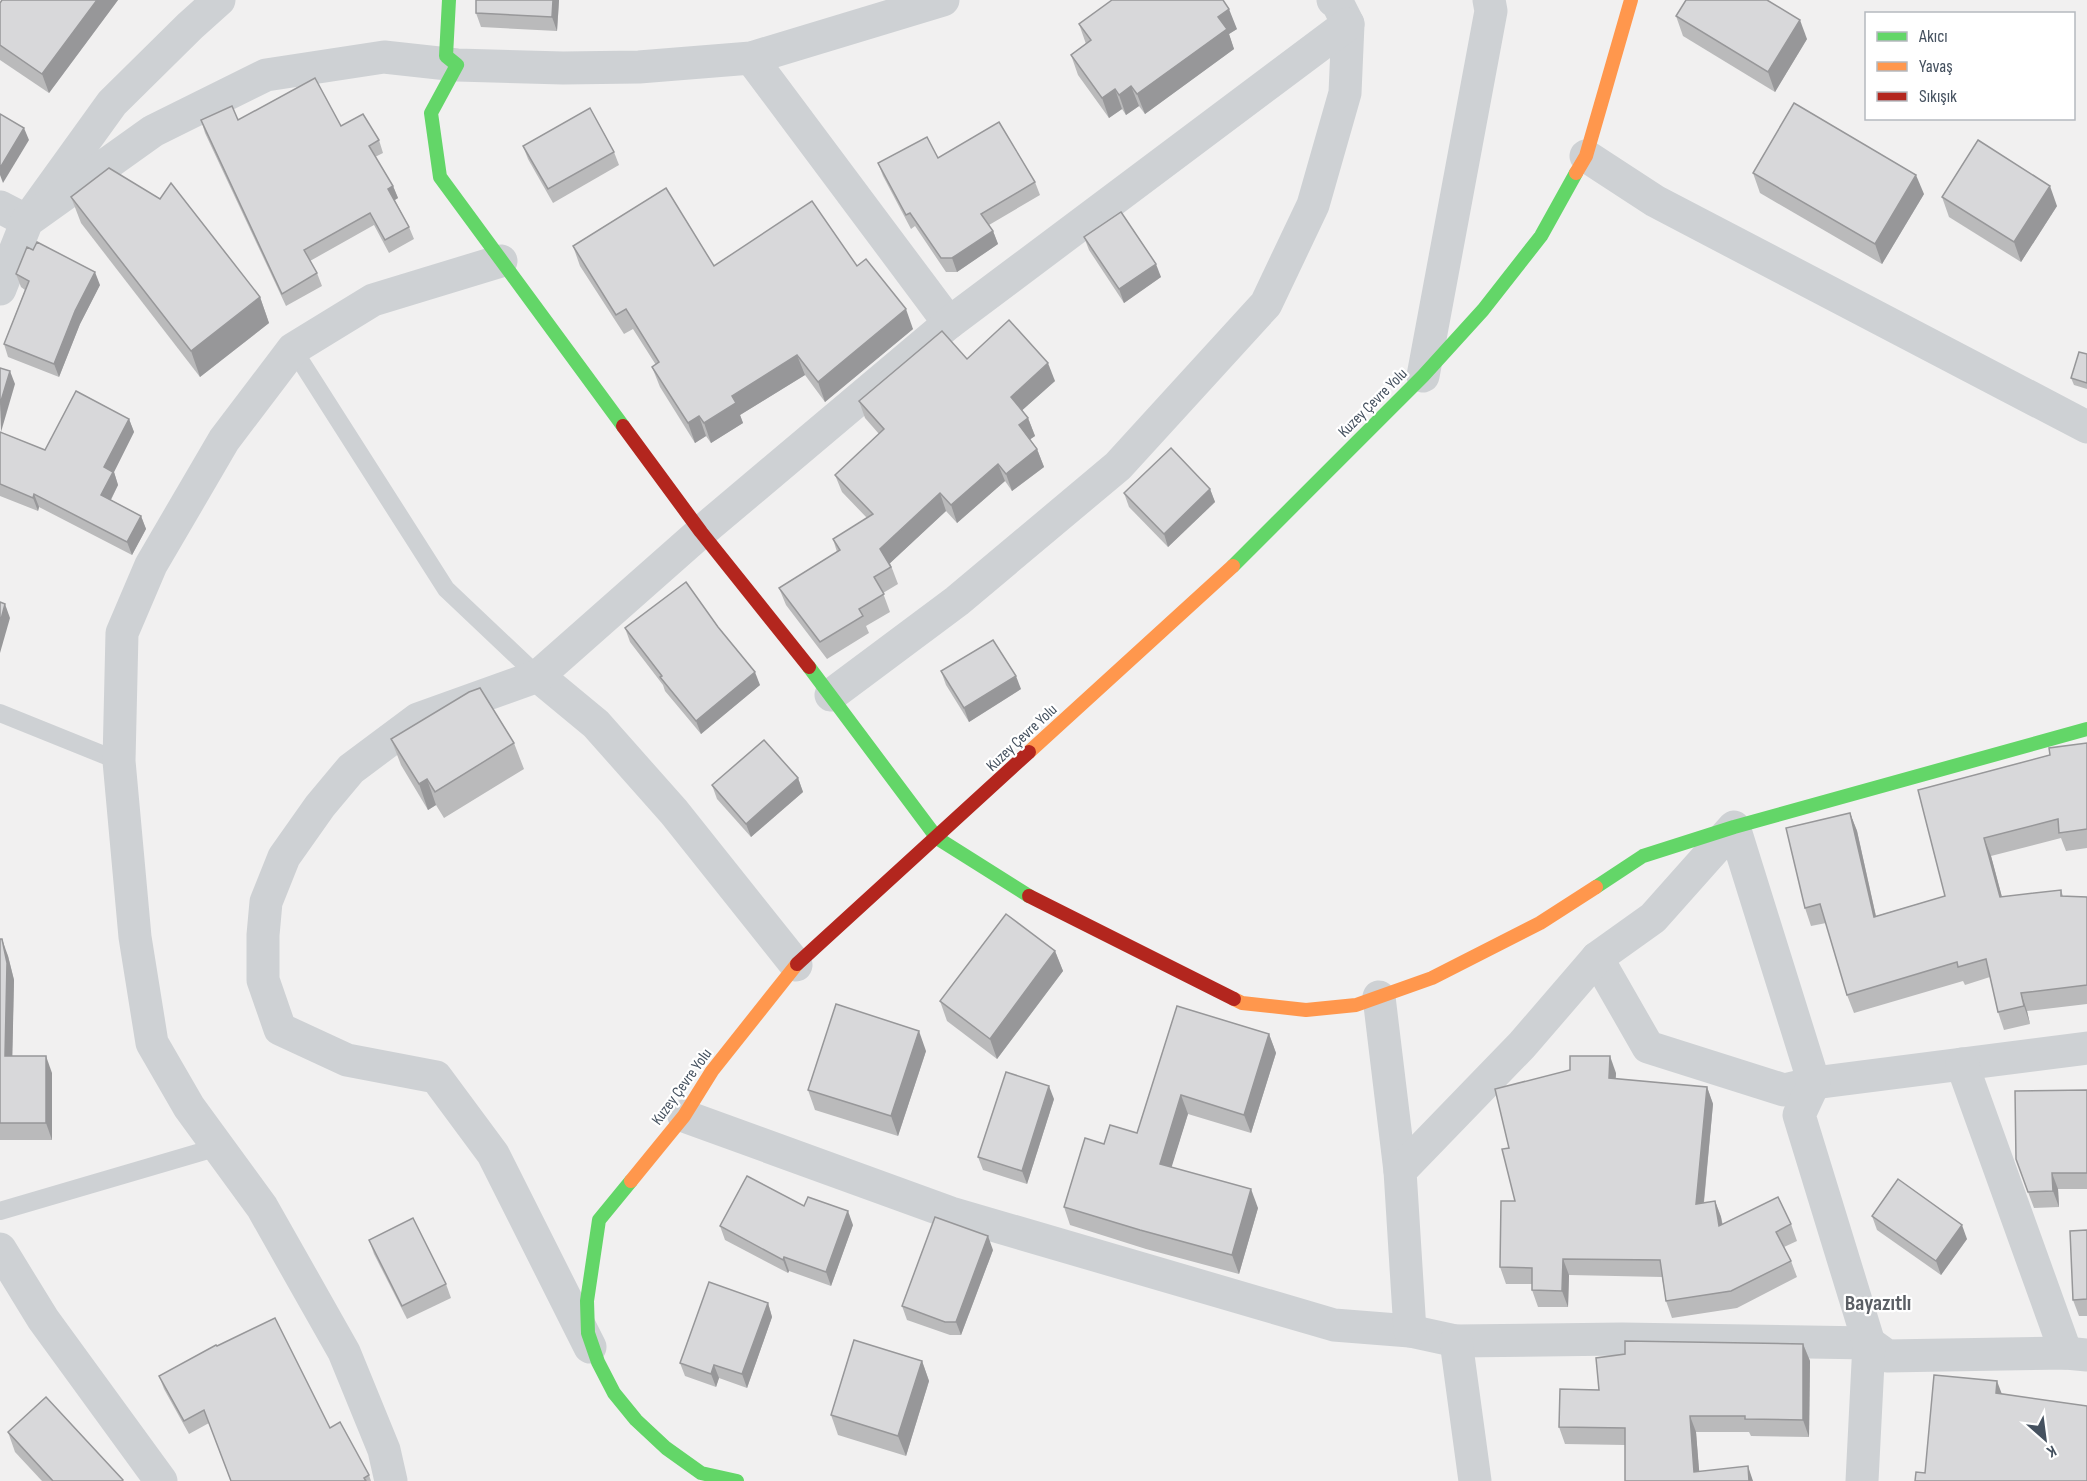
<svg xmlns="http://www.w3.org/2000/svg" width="2087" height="1481" viewBox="0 0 2087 1481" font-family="'Sofia Sans Condensed',sans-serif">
<rect width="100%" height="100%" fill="#f1f0f0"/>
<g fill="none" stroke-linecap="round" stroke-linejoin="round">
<g stroke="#ced1d4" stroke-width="18">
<polyline points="293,349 446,589 538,676"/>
<polyline points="0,713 119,761"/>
<polyline points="0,1211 218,1147"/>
</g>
<g stroke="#ced1d4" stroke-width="33">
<polyline points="751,58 949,323"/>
<polyline points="1586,156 1655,201 2087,427"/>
<polyline points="0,207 27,221 112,103 190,26 219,0"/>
<polyline points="0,289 27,221 153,131 266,75 384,57 457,65 563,68 639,67 751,58 943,0"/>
<polyline points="1423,376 1491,11 1489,0"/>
<polyline points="538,676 596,724 674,812 796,965"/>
<polyline points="831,695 957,601 1118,466 1266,304 1313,205 1345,93 1348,24 1338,4 1333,0"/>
<polyline points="1597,958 1648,1047 1784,1090 1814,1083 2087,1048"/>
<polyline points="1379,997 1400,1171"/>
<polyline points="1962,1064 2066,1353"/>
<polyline points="684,1116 951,1213 1334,1325 1410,1331 1456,1341 1622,1339 1869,1343 1887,1356 2066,1353 2087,1355"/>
<polyline points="0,1249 43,1319 161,1481"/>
<polyline points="1410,1331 1400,1171 1522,1045 1597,958 1653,918 1734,827 1814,1083 1799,1115 1869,1343 1862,1481"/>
<polyline points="1456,1341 1475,1481"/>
<polyline points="590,1347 493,1154 436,1077 347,1060 280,1029 263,980 263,935 266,902 284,857 320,806 351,769 418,719 538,676 701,532 949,323 1348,24"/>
<polyline points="391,1481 384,1450 344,1352 262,1207 189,1107 152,1043 135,937 119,761 122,633 151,565 224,440 293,349 373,300 501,261"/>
</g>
<g stroke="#63d668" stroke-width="14">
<polyline points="449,0 446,56 457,65 431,113 440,177 623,426"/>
<polyline points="1233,566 1423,376 1483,310 1541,236 1576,173"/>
<polyline points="809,667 937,838 1029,896"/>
<polyline points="1596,887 1643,856 1734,827 2087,729"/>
<polyline points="631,1181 599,1220 587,1301 588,1333 598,1362 614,1393 636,1420 666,1448 701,1473 737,1481"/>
</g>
<g stroke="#ff974d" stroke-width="14">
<polyline points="1576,173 1586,156 1631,0"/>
<polyline points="1029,752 1233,566"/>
<polyline points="1234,999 1242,1003 1306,1010 1356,1005 1432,978 1540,923 1596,887"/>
<polyline points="631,1181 684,1116 712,1071 797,964"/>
</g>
<g stroke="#b3261e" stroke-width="14">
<polyline points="623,426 701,532 809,667"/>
<polyline points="1029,896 1234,999"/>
<polyline points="797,964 1029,752"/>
</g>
</g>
<g fill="#bababb">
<polygon points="118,0 49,93 0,60 0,3"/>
<polygon points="476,0 559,0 557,31 481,27 476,13"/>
<polygon points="1676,16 1807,39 1775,92 1683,36"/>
<polygon points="1079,24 1237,29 1229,34 1234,49 1145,114 1139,106 1126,115 1122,109 1109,118 1078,75 1071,55 1086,44"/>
<polygon points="201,120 238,120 341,126 379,140 383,153 375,157 393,186 398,198 395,200 409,227 414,239 389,253 374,225 310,261 317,273 322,286 286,306 205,133"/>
<polygon points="523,146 614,152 619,165 553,203 528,159"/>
<polygon points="938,158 1035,182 1040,195 989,225 993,231 998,244 957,272 946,272 915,226 911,229 883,176 878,163"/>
<polygon points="1753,173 1924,194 1882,264 1760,193"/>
<polygon points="71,197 260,297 269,323 200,377 81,223"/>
<polygon points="1942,197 2057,206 2021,262 1949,217"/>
<polygon points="1084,237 1161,277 1124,303 1089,250"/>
<polygon points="573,246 714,266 857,266 913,329 825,402 805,375 740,415 743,423 711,443 706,436 695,443 660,387 652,367 656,365 633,329 624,334 580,266"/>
<polygon points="16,274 100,285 80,324 59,377 8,357 4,344 25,290 21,287"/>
<polygon points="2087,354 2087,389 2074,385 2071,378"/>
<polygon points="967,359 1055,381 1022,410 1028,418 1035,436 1030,439 1037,449 1044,467 1012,491 1005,481 957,523 946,511 890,563 898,584 883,593 890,612 866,626 869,633 827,659 786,605 779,588 837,552 833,539 867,518 842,492 835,475 879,434 865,418 859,401"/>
<polygon points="129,419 134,432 114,472 118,485 111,500 141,516 146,529 132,555 39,507 38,511 0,496 0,432 45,450"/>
<polygon points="1210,489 1215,502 1168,547 1129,507 1124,493"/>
<polygon points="625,628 760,685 701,734 665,691 663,685 630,642"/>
<polygon points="941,671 1021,689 969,722 946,685"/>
<polygon points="391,739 514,743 524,769 444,818 436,805 428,810 401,765"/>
<polygon points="2087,743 2087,848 2066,851 2061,838 1991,856 2002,897 2061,890 2063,896 2087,897 2087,1004 2027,1011 2030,1024 2004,1030 1998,1012 1990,977 1965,985 1963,981 1854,1013 1847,995 1826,923 1811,926 1805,908 1850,813 1857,831 1876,916 1945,896 1918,790 2050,755"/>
<polygon points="798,778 803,792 751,837 717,799 712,785"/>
<polygon points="0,939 8,956 14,980 12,1056 52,1073 52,1140 0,1140"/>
<polygon points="1055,951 1063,971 997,1059 947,1021 940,1001"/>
<polygon points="1177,1006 1269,1034 1276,1053 1251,1133 1188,1114 1171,1167 1258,1208 1239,1274 1146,1249 1070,1225 1064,1207 1104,1144 1137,1133"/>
<polygon points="926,1051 898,1136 815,1110 808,1090"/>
<polygon points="1616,1073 1615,1079 1707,1087 1713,1104 1704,1203 1715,1201 1721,1217 1723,1225 1791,1224 1797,1241 1784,1247 1791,1261 1797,1277 1737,1308 1672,1318 1666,1301 1662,1277 1569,1275 1568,1307 1538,1307 1532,1290 1532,1284 1506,1284 1500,1267 1515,1201"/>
<polygon points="2087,1090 2087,1189 2058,1189 2059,1207 2034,1208 2028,1192"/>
<polygon points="1054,1099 1027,1184 983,1170 978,1157"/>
<polygon points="1872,1216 1967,1239 1941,1275 1877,1230"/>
<polygon points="853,1225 831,1286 789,1271 788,1273 725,1240 720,1226"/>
<polygon points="2087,1230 2087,1316 2079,1316 2073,1300"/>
<polygon points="369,1240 446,1284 451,1298 407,1319 374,1254"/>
<polygon points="993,1250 961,1335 950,1335 907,1320 902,1306"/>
<polygon points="768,1303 772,1317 747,1388 719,1378 716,1387 685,1376 680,1363"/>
<polygon points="1803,1344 1810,1361 1809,1437 1751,1436 1749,1432 1696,1432 1699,1472 1625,1481 1625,1445 1565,1444 1559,1427"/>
<polygon points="217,1346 330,1428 369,1475 371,1481 231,1481 209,1423 189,1434 164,1389 159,1376"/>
<polygon points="922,1361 929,1381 906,1456 838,1435 831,1415"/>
<polygon points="8,1432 123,1480 123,1481 42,1481 15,1452"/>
</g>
<g fill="#979799">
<polygon points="97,0 118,0 49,93 42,74"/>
<polygon points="553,0 559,0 557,31 552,17"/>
<polygon points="1229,9 1237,29 1229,34 1234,49 1145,114 1137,94 1218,17"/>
<polygon points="1800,20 1807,39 1775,92 1768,72"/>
<polygon points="1131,86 1139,106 1126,115 1119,95"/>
<polygon points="1115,89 1122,109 1109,118 1102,98"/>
<polygon points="24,128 29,140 3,183 0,175 0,168"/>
<polygon points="1916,175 1924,194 1882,264 1875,244"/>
<polygon points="393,186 398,198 393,201 388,189"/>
<polygon points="2050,186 2057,206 2021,262 2014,242"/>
<polygon points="993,231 998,244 957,272 952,258"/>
<polygon points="1156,264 1161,277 1124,303 1119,289"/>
<polygon points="95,272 100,285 80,324 59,377 54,364 75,311"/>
<polygon points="260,297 269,323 200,377 191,351"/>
<polygon points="906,309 913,329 825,402 818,382"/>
<polygon points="797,355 805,375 740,415 743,423 711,443 704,423 732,396"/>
<polygon points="1048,363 1055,381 1018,414 1011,397"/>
<polygon points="10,371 15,384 1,432 0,404"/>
<polygon points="699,416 706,436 695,443 688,423"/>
<polygon points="1028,418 1035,436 1025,443 1019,425"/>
<polygon points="129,419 134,432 114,472 118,485 106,509 101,495 104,467"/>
<polygon points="1037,449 1044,467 1012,491 1006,474"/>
<polygon points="998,464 1005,481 957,523 951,505"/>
<polygon points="1210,489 1215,502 1168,547 1164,534"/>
<polygon points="940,493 946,511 887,566 880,549"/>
<polygon points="34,494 39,507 38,511 33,498"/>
<polygon points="141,516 146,529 132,555 127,542"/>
<polygon points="5,604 10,618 0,653 0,623"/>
<polygon points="755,672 760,685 701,734 696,721"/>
<polygon points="1016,676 1021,689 969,722 964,708"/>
<polygon points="798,778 803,792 751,837 746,824"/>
<polygon points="427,779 436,805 428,810 419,784"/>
<polygon points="1850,813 1857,831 1880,935 1874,917"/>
<polygon points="1984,838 1991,856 2007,916 2000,897"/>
<polygon points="2,939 8,956 14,980 12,1073 5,1056"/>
<polygon points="1055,951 1063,971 997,1059 990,1039"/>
<polygon points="2021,993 2027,1011 2030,1024 2024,1006"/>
<polygon points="919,1031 926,1051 898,1136 891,1116"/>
<polygon points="1269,1034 1276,1053 1251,1133 1244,1115"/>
<polygon points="46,1056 52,1073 52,1140 46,1123"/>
<polygon points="1610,1056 1616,1073 1615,1095 1609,1078"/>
<polygon points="1049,1086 1054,1099 1027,1184 1022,1171"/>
<polygon points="1707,1087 1713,1104 1702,1220 1696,1204"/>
<polygon points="1181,1095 1188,1114 1167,1182 1160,1164"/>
<polygon points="2052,1173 2058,1189 2059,1207 2053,1191"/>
<polygon points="1251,1189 1258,1208 1239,1274 1232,1255"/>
<polygon points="1715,1201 1721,1217 1725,1243 1719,1226"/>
<polygon points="848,1211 853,1225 831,1286 826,1272"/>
<polygon points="1962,1225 1967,1239 1941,1275 1936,1261"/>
<polygon points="988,1236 993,1250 961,1335 956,1322"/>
<polygon points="784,1257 789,1271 788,1273 783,1260"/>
<polygon points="1563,1259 1569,1275 1568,1307 1562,1291"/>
<polygon points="768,1303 772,1317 747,1388 742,1374"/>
<polygon points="1803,1344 1810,1361 1809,1437 1803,1420"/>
<polygon points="922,1361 929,1381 906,1456 898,1436"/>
<polygon points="714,1365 719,1378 716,1387 711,1374"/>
<polygon points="1997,1381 2003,1397 1996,1393"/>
<polygon points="1690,1416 1696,1432 1700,1481 1694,1472"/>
<polygon points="1748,1466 1753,1481 1749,1481"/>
</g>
<g fill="#d8d8da" stroke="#979799" stroke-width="1.5">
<polygon points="2,0 97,0 42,74 0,45 0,3"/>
<polygon points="476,0 553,0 552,17 476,13"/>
<polygon points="1112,0 1223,0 1229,9 1218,17 1227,29 1137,94 1131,86 1119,95 1115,89 1102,98 1071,55 1091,40 1079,24"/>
<polygon points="1686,0 1767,0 1800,20 1768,72 1676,16"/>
<polygon points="315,78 341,126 363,114 379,140 369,146 393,186 388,189 409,227 385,240 370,213 304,250 317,273 282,294 201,120 232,106 238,120"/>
<polygon points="1794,103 1916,175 1875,244 1753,173"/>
<polygon points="590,108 614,152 548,189 523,146"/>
<polygon points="0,114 24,128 0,168"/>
<polygon points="999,122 1035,182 981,214 993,231 952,258 941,258 910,213 906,215 878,163 927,137 938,158"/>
<polygon points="1978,140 2050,186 2014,242 1942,197"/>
<polygon points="109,168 160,199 171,183 260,297 191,351 71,197"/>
<polygon points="666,188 714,266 812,201 857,266 866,259 906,309 818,382 797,355 732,396 736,403 704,423 699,416 688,423 652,367 659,362 626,309 616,315 573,246"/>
<polygon points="1121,212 1156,264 1119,289 1084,237"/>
<polygon points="37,242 95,272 75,311 54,364 4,344 29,281 16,274 27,247 33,250"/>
<polygon points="1009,320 1048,363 1011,397 1028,418 1019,425 1037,449 1006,474 998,464 951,505 940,493 880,549 891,567 874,577 884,594 859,609 863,616 820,642 779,588 840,550 833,539 873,514 835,475 884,429 859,401 942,331 967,359"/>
<polygon points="2079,352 2087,354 2087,383 2071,378"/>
<polygon points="0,368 10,371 0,404"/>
<polygon points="76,391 129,419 104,467 113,472 101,495 141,516 127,542 34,494 33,498 0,484 0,432 45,450"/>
<polygon points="1171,448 1210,489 1164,534 1124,493"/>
<polygon points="686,582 718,627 755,672 696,721 660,677 662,676 625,628"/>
<polygon points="0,602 5,604 0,623"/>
<polygon points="993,640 1016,676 964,708 941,671"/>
<polygon points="480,688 514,743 435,792 427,779 419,784 391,739 469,692"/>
<polygon points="764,740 798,778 746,824 712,785"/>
<polygon points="2087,743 2087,829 2059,833 2058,819 1984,838 2000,897 2061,890 2061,896 2087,897 2087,985 2021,993 2024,1006 1998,1012 1986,959 1958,967 1957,962 1847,995 1820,904 1805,908 1786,828 1850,813 1874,917 1945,896 1918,790 2050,755 2049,748"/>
<polygon points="1006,914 1055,951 990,1039 940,1001"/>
<polygon points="0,939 2,939 7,963 5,1056 46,1056 46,1123 0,1123"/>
<polygon points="836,1004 919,1031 891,1116 808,1090"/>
<polygon points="1177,1006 1269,1034 1244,1115 1181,1095 1160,1164 1251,1189 1232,1255 1140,1230 1064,1207 1085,1138 1104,1144 1110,1125 1137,1133"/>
<polygon points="1570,1056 1610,1056 1609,1078 1707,1087 1696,1204 1715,1201 1719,1226 1778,1197 1791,1224 1776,1232 1791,1261 1731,1291 1666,1301 1660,1260 1563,1259 1562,1291 1532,1290 1532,1268 1500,1267 1501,1201 1515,1201 1502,1149 1509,1148 1495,1089 1570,1070"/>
<polygon points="1006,1072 1049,1086 1022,1171 978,1157"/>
<polygon points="2087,1090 2087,1173 2052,1173 2053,1191 2028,1192 2016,1159 2015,1091"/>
<polygon points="747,1176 804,1206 808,1197 848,1211 826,1272 784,1257 783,1260 720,1226"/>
<polygon points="1898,1179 1962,1225 1936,1261 1872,1216"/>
<polygon points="935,1217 988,1236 956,1322 945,1322 902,1306"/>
<polygon points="413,1218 446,1284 402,1306 369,1240"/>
<polygon points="2087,1230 2087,1299 2073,1300 2070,1231"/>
<polygon points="709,1282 768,1303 742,1374 714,1365 711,1374 680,1363"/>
<polygon points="275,1318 330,1428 340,1422 369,1475 364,1478 366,1481 231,1481 204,1410 184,1421 159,1376 216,1345 217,1346"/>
<polygon points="854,1340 922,1361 898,1436 831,1415"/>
<polygon points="1625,1341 1803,1344 1803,1420 1745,1419 1745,1416 1690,1416 1694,1472 1748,1466 1749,1481 1625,1481 1625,1428 1559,1427 1560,1389 1599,1390 1596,1358 1625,1354"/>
<polygon points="1934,1375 1997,1381 1996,1393 2087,1406 2087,1481 1915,1481 1916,1472 1925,1473"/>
<polygon points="46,1397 123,1480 122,1481 53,1481 8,1432"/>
</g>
<g text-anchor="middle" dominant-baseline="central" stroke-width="4.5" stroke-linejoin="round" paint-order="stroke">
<g font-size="16" fill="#45515f" stroke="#fff">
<text transform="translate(1373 403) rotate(-45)">Kuzey Çevre Yolu</text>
<text transform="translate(1022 738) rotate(-43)">Kuzey Çevre Yolu</text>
<text transform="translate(682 1087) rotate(-54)">Kuzey Çevre Yolu</text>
</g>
<g font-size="22" font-weight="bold" fill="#5b5f65" stroke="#fff">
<text x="1878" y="1303">Bayazıtlı</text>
</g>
</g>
<rect x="1865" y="12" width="210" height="108" fill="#ffffff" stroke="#b5b9bf" stroke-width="1.5"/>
<rect x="1877" y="32" width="30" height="9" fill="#63d668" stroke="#b5b9bf" stroke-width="1.5"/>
<text x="1919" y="42" font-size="18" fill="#45515f">Akıcı</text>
<rect x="1877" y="62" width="30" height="9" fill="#ff974d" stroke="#b5b9bf" stroke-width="1.5"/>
<text x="1919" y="72" font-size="18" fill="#45515f">Yavaş</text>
<rect x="1877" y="92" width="30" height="9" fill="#b3261e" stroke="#b5b9bf" stroke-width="1.5"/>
<text x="1919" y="102" font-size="18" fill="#45515f">Sıkışık</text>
<g transform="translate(2045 1439) rotate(152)" stroke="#ffffff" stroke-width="4.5" paint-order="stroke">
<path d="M0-4.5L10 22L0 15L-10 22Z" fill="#45515f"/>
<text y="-9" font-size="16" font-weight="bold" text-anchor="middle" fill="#45515f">K</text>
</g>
</svg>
